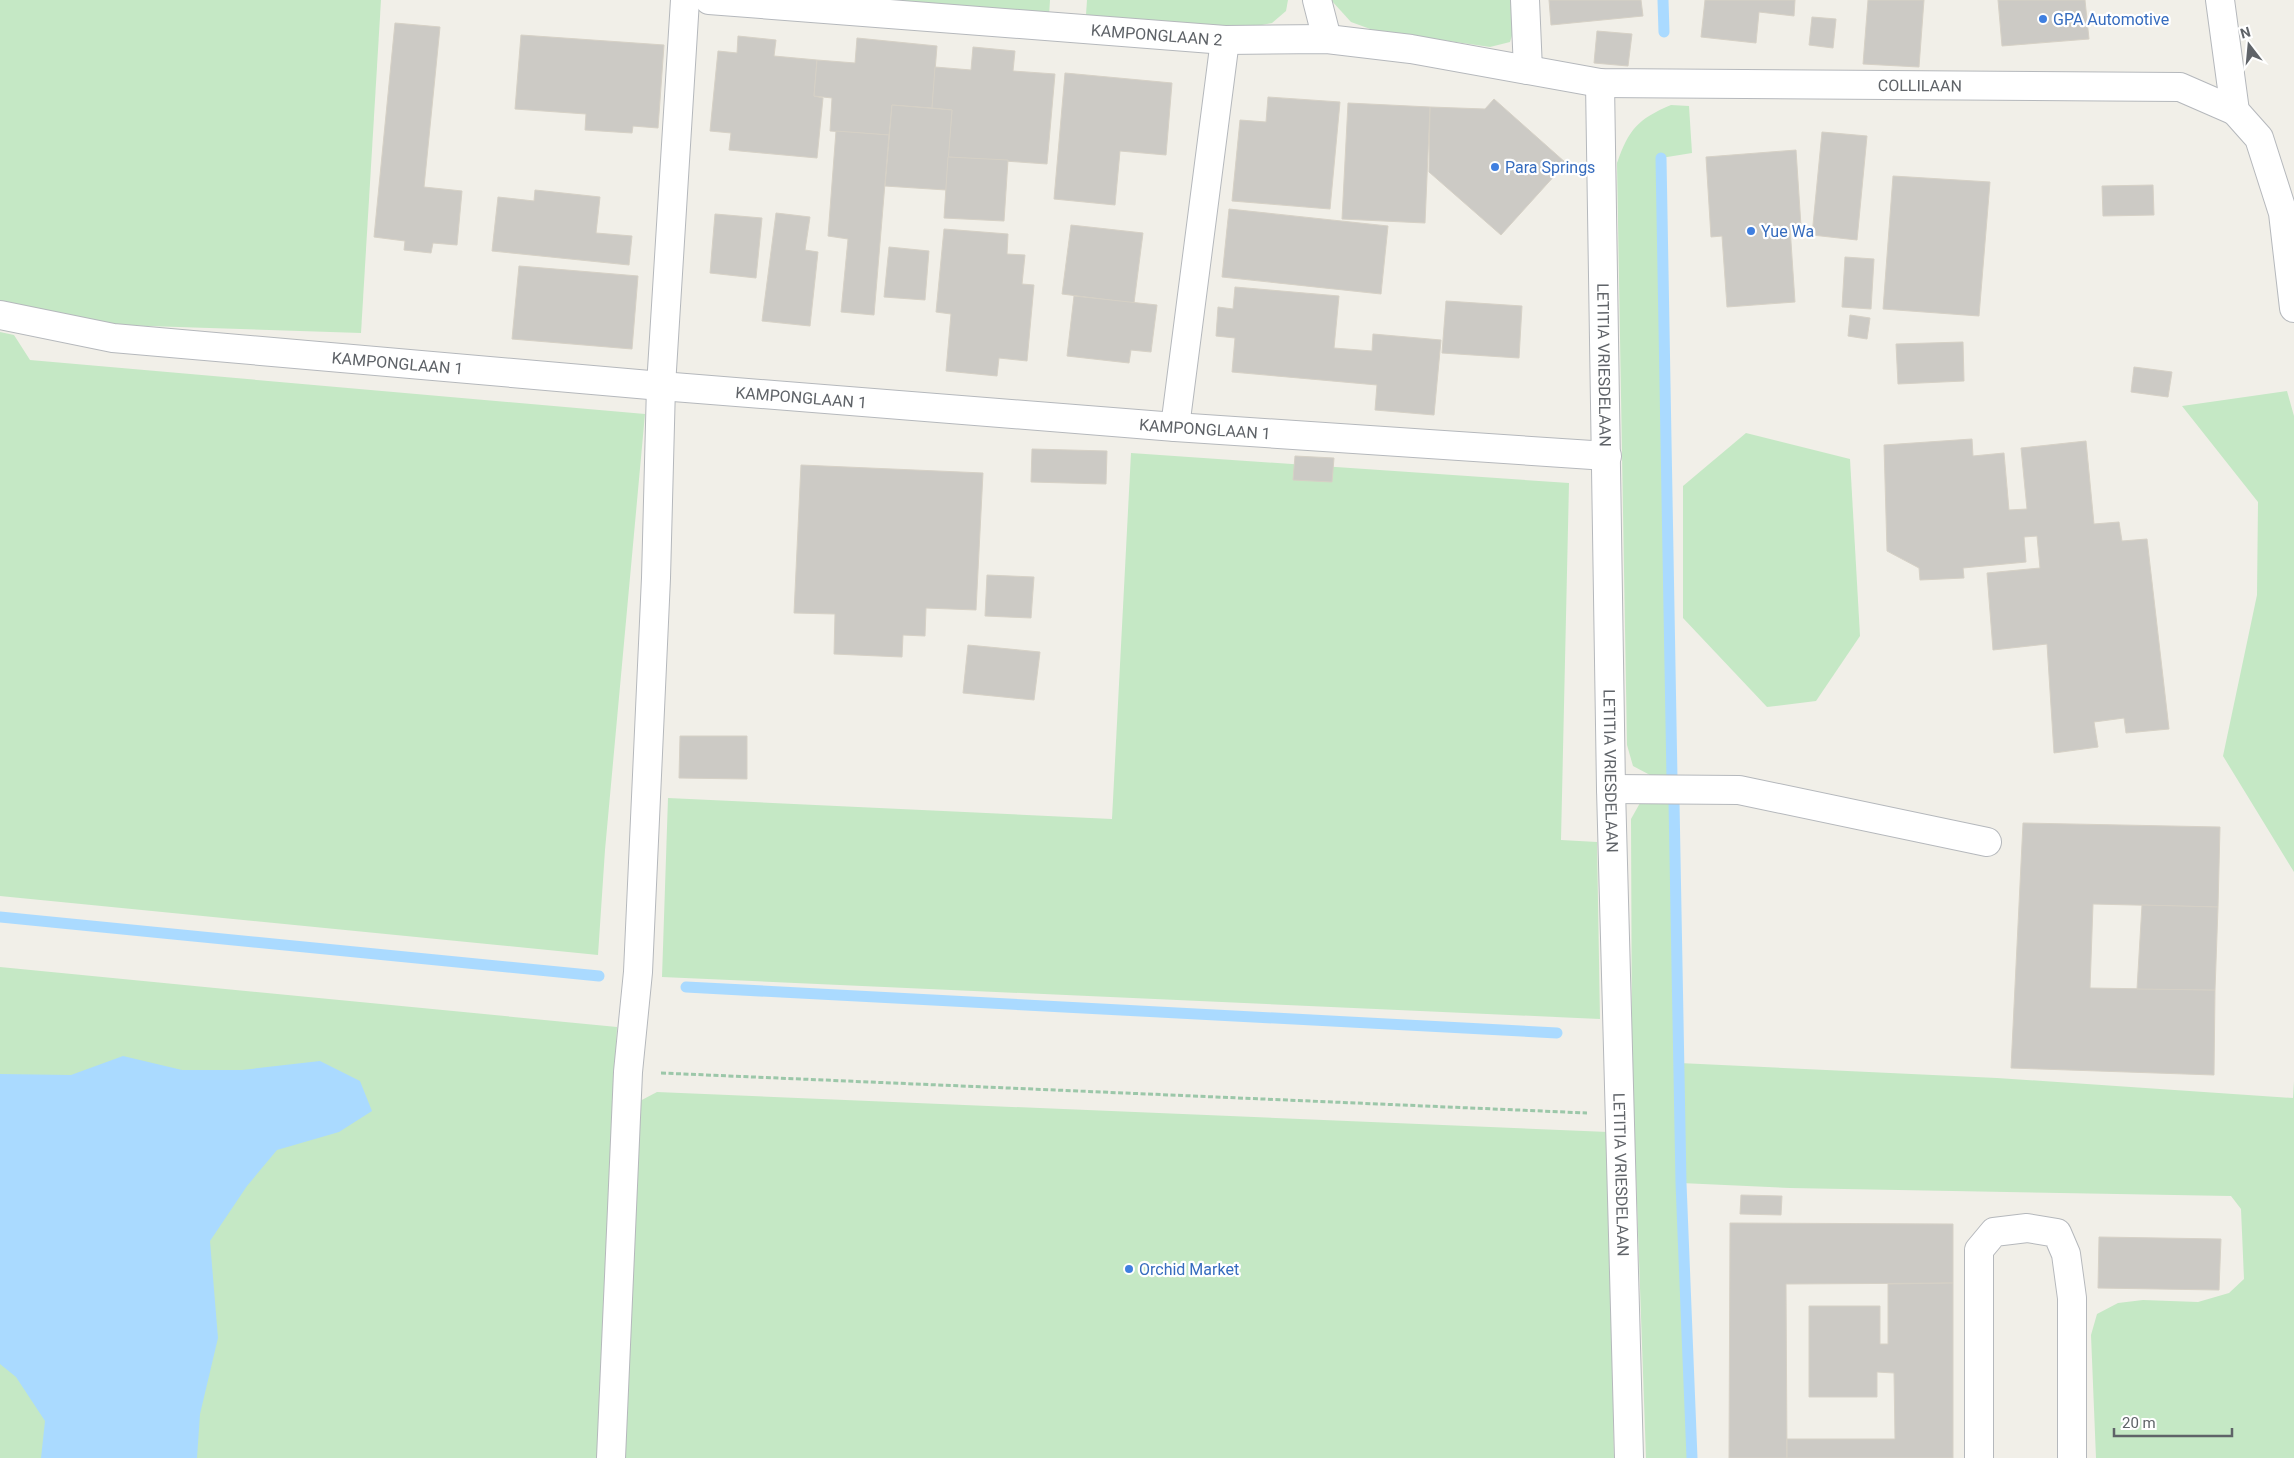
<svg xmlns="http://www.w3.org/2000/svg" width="2294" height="1458" viewBox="0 0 2294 1458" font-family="Roboto,sans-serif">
<rect width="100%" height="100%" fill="#f1efe8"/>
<g fill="#c5e8c5">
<polygon points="0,0 381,0 361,333 116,325 0,306"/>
<polygon points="842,0 1050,0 1049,16"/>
<polygon points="1087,0 1288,0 1286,11 1272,23 1246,28 1214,29 1086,15"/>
<polygon points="1331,0 1516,0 1517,20 1510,42 1490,47 1373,30 1351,22"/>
<path d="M 1671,105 L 1689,106 L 1692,153 L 1661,158 L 1672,779 L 1650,775 L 1633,766 L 1627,745 L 1617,163 C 1629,129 1638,119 1671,105 Z"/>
<polygon points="0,332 14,335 30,360 645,414 605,850 598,955 0,896"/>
<polygon points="2287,391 2294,416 2294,872 2223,756 2257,595 2258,502 2182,406"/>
<polygon points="1746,433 1850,459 1860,636 1816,701 1767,707 1683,618 1683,486"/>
<polygon points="1131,453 1569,483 1561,840 1597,842 1600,1019 662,977 668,798 1112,819"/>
<polygon points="1674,802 1679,1063 1997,1078 2293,1098 2294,1081 2294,1458 2096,1458 2091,1335 2097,1314 2118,1303 2143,1300 2198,1302 2229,1293 2244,1279 2241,1209 2231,1196 1790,1188 1681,1183 1689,1458 1646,1458 1632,1061 1631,819 1640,803"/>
<polygon points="0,967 617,1027 599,1458 0,1458"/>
<polygon points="657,1092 1608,1132 1614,1458 623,1458 638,1102"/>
</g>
<polygon fill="#aadaff" points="123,1056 182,1070 242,1070 320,1061 360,1081 372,1111 339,1132 277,1150 247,1186 210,1241 218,1338 200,1414 197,1458 41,1458 45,1421 16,1377 0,1364 0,1074 71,1075"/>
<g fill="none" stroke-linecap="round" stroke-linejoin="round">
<g stroke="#aadaff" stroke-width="11">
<polyline points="1663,0 1664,32"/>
<polyline points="1661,158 1672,779"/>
<polyline points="1674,802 1681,1183 1692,1458"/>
<polyline points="0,917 599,976"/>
<polyline points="686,987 1557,1033"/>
</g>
</g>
<g fill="#cccac5" stroke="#d6d1c6">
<polygon points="1549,0 1641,0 1643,16 1551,25"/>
<polygon points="1705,0 1795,0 1794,16 1759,12 1756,43 1701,37"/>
<polygon points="1868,0 1924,0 1919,67 1863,64"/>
<polygon points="1998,0 2085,0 2089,39 2002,46"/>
<polygon points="1812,17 1836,19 1833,48 1809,45"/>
<polygon points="395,23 440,27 424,187 462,191 457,245 433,243 431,253 404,250 405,241 374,237"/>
<polygon points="1597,31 1632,34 1628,66 1594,63"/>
<polygon points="521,35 664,45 658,128 633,126 632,133 585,130 586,114 515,109"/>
<polygon points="738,36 776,40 774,56 817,60 814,96 823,98 817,158 729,150 731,133 710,131 718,51 737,53"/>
<polygon points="857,38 937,46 932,108 892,105 889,135 830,131 832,98 814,96 817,60 855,63"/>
<polygon points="973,47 1015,51 1013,71 1055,74 1047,164 948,157 952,110 932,108 935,67 971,70"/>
<polygon points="1065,73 1172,83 1166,155 1120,151 1115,205 1054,199"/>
<polygon points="1268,97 1340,102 1330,209 1232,201 1240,120 1266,122"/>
<polygon points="1494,99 1566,163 1501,235 1429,172 1430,107 1485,109"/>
<polygon points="1348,103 1430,107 1425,223 1342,219"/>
<polygon points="892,105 952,110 946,190 885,186"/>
<polygon points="836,131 889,135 874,315 841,312 848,239 828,236"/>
<polygon points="1822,132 1867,136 1857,240 1812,235"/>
<polygon points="1796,150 1801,226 1790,227 1795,302 1727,307 1722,236 1711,237 1706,157"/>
<polygon points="948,157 1008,160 1004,221 944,218"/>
<polygon points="1893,176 1990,182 1979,316 1883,309"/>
<polygon points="2153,185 2154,215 2103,216 2102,186"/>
<polygon points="535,190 600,197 596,233 632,236 629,265 492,251 498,197 534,201"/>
<polygon points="1229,209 1388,226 1381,294 1222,277"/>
<polygon points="776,213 810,217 805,250 818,252 810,326 762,321"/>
<polygon points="715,214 762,218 756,278 710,273"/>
<polygon points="1071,225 1143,233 1134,303 1062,294"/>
<polygon points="944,229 1008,234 1007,254 1025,255 1022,284 1034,285 1027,361 999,358 997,376 946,371 951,314 936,312"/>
<polygon points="889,247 929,251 925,300 884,297"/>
<polygon points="1845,257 1874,259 1871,309 1842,307"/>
<polygon points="519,266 638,276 632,349 512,339"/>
<polygon points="1235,287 1339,296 1334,348 1372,351 1373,334 1441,340 1434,415 1375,410 1377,385 1232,372 1235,338 1216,336 1218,307 1233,309"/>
<polygon points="1074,296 1157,305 1151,352 1131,350 1129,363 1067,356"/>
<polygon points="1446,301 1522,306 1519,358 1442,353"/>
<polygon points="1850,315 1870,318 1867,339 1848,336"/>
<polygon points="1963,342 1964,381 1898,384 1896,344"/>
<polygon points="2134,367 2172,372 2168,397 2131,392"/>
<polygon points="1972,439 1973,456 2004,453 2009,510 2027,509 2021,448 2086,441 2094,524 2119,522 2122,541 2147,539 2169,729 2126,733 2124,718 2094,722 2098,747 2054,753 2047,644 1993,650 1987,573 2040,568 2037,536 2024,537 2026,562 1963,568 1964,578 1920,580 1919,568 1887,551 1884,445"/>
<polygon points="1032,449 1107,451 1106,484 1031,482"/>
<polygon points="1295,456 1334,458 1332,482 1293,480"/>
<polygon points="801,465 983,473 976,610 926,608 925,636 903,635 902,657 834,654 835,614 794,613"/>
<polygon points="987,575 1034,577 1031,618 985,616"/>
<polygon points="968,645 1040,652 1034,700 963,693"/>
<polygon points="680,736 747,736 747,779 679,778"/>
<polygon points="2023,823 2220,827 2218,907 2093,904 2090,988 2215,990 2214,1075 2011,1068"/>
<polygon points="2142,905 2218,907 2215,990 2137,989"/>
<polygon points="1741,1195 1782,1196 1781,1215 1740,1214"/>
<polygon points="1730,1223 1953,1224 1953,1283 1786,1284 1787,1458 1729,1458"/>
<polygon points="2099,1237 2221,1239 2219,1290 2098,1288"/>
<polygon points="1953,1283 1953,1458 1787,1458 1787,1439 1895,1439 1894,1373 1877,1372 1877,1397 1809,1397 1809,1306 1880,1306 1880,1344 1888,1344 1888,1284"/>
</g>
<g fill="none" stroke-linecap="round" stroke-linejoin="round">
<defs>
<g id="minor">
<path id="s1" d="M 709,0 L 1225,40 L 1327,39 L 1411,49 L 1600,83 L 2180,87 L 2235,111"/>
<polyline points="1317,0 1327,39"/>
<polyline points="1525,0 1528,70"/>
<polyline points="2220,0 2235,111 2259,138 2283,213 2294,308"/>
<path id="s2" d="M 1600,83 L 1611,789 L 1629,1458"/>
<path id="s3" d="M 0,315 L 113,338 L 661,386 L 1175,427 L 1607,456"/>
<polyline points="1175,427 1225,40"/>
<polyline points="1611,789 1739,790 1987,842"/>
<polyline points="611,1458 628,1072 638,972 656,578 661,386 685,0"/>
<polyline points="1979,1458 1979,1250 1994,1232 2027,1228 2057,1233 2066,1254 2072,1298 2072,1458"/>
</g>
</defs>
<use href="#minor" stroke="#b5b8bc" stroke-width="30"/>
<polyline stroke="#9cc7a9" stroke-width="3" stroke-dasharray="5 2.5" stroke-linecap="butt" points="661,1073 1587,1113"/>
<use href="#minor" stroke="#fff" stroke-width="28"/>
</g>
<g fill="#3f7fe0" stroke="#fff" stroke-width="2">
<circle cx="2043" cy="19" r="5"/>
<circle cx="1495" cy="167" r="5"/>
<circle cx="1751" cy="231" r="5"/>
<circle cx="1129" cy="1269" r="5"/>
</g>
<g text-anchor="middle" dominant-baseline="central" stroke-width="4.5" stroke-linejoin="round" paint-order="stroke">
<g font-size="16" fill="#366cbe" stroke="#fff" text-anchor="start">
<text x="2053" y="19">GPA Automotive</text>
<text x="1505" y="167">Para Springs</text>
<text x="1761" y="231">Yue Wa</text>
<text x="1139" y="1269">Orchid Market</text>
</g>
<g font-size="16" fill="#5f6368" stroke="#fff">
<text stroke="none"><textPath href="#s1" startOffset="449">KAMPONGLAAN 2</textPath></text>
<text stroke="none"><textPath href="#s1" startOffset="1216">COLLILAAN</textPath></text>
<text stroke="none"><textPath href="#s3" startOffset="401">KAMPONGLAAN 1</textPath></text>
<text stroke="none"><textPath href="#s2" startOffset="282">LETITIA VRIESDELAAN</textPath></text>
<text stroke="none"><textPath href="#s3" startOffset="806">KAMPONGLAAN 1</textPath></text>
<text stroke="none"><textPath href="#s3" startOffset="1211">KAMPONGLAAN 1</textPath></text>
<text stroke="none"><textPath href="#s2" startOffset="688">LETITIA VRIESDELAAN</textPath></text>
<text stroke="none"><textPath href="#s2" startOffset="1092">LETITIA VRIESDELAAN</textPath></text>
</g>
</g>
<g transform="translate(2249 45) rotate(344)" stroke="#ffffff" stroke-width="4" paint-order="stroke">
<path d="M0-4L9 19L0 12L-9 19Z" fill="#5f6368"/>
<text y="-8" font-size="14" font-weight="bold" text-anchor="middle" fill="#5f6368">N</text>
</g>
<path d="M2114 1428v8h118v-8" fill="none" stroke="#5f6368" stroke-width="2.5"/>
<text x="2122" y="1428" font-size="15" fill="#5f6368" stroke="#ffffff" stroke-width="4" paint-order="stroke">20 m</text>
</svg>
